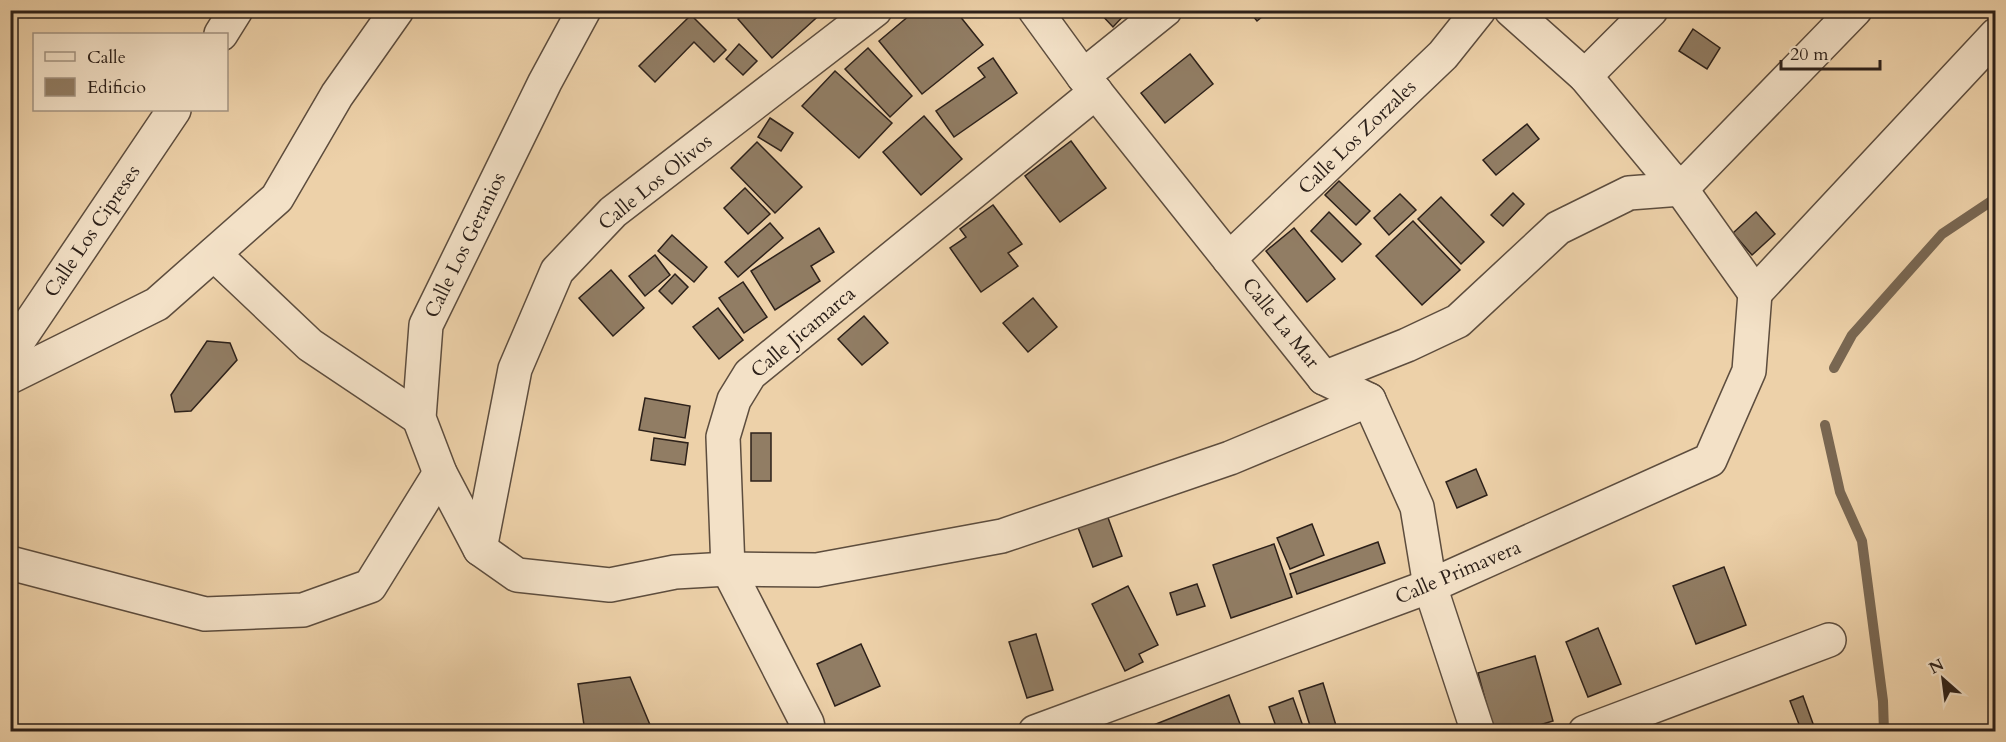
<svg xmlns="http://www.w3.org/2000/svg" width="2006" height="742" viewBox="0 0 2006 742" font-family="Cardo,serif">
<rect width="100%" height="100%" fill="#edd1a9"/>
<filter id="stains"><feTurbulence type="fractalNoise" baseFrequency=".00333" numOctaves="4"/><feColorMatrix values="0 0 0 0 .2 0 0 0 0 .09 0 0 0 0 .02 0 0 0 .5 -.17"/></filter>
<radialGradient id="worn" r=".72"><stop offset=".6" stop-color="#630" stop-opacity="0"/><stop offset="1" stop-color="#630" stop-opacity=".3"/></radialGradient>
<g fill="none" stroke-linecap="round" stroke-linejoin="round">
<g stroke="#796752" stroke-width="10">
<polyline points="1834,368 1852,335 1942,234 1996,198"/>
<polyline points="1825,425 1840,492 1862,541 1883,701 1884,732"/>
</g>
</g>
<g fill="#917d64" stroke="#2d211a" stroke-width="1.5">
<polygon points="748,10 825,10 772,58 738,19"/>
<polygon points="916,10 955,10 983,45 922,94 879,41"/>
<polygon points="1097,10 1129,10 1113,27"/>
<polygon points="1248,10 1270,10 1257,21"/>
<polygon points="691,15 726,50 714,62 694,42 655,82 639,66"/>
<polygon points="1693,29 1720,48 1707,69 1679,51"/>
<polygon points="739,44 757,61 743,75 726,59"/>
<polygon points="868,48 912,96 890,117 845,69"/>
<polygon points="1190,54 1213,84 1165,123 1141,93"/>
<polygon points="993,58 1017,93 954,137 936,111 985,77 978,68"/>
<polygon points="835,71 892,123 859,158 802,106"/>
<polygon points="924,116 962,159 921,195 883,152"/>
<polygon points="770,118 793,133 781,151 758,137"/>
<polygon points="1527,124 1539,139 1496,175 1483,160"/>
<polygon points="1071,141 1106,188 1060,222 1025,176"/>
<polygon points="757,142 802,187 775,213 731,168"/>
<polygon points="1339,181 1370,211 1356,225 1325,195"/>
<polygon points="745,188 770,214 748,234 724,208"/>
<polygon points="1513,193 1524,204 1503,226 1491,215"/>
<polygon points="1400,194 1416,210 1389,235 1374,218"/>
<polygon points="1441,197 1484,242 1461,264 1418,219"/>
<polygon points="993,205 1022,244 1008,253 1018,266 981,292 950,248 966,237 960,229"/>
<polygon points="1329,212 1361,244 1342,262 1311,231"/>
<polygon points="1756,212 1775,234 1752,255 1733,233"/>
<polygon points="1413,221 1460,270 1422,305 1376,256"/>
<polygon points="770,223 783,238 738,277 725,262"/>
<polygon points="819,228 834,252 811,266 820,281 775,310 751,271"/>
<polygon points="1294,228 1335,279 1307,302 1266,251"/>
<polygon points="672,235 707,267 694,282 658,251"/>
<polygon points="655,255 670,275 645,296 629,276"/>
<polygon points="611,270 644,308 613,336 579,298"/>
<polygon points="675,274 688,287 672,304 659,291"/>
<polygon points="743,282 767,317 744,333 719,298"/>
<polygon points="1033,298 1057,327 1028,352 1003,323"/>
<polygon points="718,308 743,340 719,359 693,327"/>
<polygon points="864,316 888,343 862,365 838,339"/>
<polygon points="207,341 230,343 237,360 191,411 175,412 171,395"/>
<polygon points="645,398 690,406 685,438 639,430"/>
<rect x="751" y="433" width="20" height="48"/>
<polygon points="654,438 688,443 685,465 651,460"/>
<polygon points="1476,469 1487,495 1457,508 1446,482"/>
<polygon points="1107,515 1122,556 1093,567 1077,525"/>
<polygon points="1312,524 1324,555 1290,569 1277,538"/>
<polygon points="1378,542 1385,563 1297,594 1290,574"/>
<polygon points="1274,544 1292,597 1231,618 1213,565"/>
<polygon points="1724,567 1746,625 1696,644 1673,586"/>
<polygon points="1197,584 1205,606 1177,615 1170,593"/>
<polygon points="1128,586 1158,645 1139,654 1143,662 1125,671 1092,604"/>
<polygon points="1598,628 1621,684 1588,697 1566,642"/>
<polygon points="1036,634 1053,690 1027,698 1009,642"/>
<polygon points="861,644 880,686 835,706 817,664"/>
<polygon points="1535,656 1553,721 1516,732 1494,732 1478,673"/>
<polygon points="630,677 653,732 585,732 578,684"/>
<polygon points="1323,683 1338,732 1312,732 1299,691"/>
<polygon points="1229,695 1243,732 1136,732"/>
<polygon points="1803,696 1816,732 1802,732 1790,701"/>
<polygon points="1293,698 1305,732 1278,732 1269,707"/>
</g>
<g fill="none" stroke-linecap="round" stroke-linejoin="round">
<defs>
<g id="minor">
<polyline points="584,10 545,82 426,325 419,418 440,473 480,549 517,575 610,585 675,572 728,569 817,570 1002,536 1230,458 1369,400"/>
<polyline points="1035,10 1083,76 1324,378 1369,400 1417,507 1430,586 1478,732"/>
<polyline points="1511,10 1585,76 1668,176 1681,189 1755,293"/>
<polyline points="221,34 236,10"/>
<polyline points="1083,76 1165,10"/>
<polyline points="1585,76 1651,10"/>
<polyline points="214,254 310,345 419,418"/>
<polyline points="1229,259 1443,55 1479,10"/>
<polyline points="1755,293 1996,35"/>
<polyline points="10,353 174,110"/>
<polyline points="10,377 157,304 277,198 337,95 397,10"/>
<polyline points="1324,378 1407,345 1458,321 1558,228 1629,193 1681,189 1855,10"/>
<polyline points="480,549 515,369 557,271 613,212 875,10"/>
<polyline points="10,563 205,614 303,610 370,586 440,473"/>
<polyline points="1035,732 1430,586 1710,460 1749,371 1755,293"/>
<polyline points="1585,732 1829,640"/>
</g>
<polyline id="tertiary" points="809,732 807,723 728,569 723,437 734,400 750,374 1096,92"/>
</defs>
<use href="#minor" stroke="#5d4d3e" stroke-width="36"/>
<use href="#tertiary" stroke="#5d4d3e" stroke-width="36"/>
<use href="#minor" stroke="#f3e1c7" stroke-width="33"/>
<use href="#tertiary" stroke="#f3e1c7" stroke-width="33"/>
</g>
<g text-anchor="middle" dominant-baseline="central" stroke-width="6" stroke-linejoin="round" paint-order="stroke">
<g font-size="20" fill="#2d211a" stroke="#f3e1c7">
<text transform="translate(1357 137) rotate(-44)">Calle Los Zorzales</text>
<text transform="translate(655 182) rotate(-39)">Calle Los Olivos</text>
<text transform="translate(92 231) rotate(-56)">Calle Los Cipreses</text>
<text transform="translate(465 245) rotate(-64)">Calle Los Geranios</text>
<text transform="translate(1281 323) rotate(51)">Calle La Mar</text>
<text transform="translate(803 332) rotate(-40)">Calle Jicamarca</text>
<text transform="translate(1458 572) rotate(-23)">Calle Primavera</text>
</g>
</g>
<rect width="2006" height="742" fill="none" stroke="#edd1a9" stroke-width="36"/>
<rect x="12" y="12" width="1982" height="718" fill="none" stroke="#2d211a" stroke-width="3"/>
<rect x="18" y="18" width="1970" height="706" fill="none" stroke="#2d211a" stroke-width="1.5"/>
<rect x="33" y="33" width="195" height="78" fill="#f3e1c7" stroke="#a49482" stroke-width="1.5"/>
<rect x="45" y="52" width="30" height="9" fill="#f3e1c7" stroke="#a49482" stroke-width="1.5"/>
<text x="87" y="63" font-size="18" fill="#2d211a">Calle</text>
<rect x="45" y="78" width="30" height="18" fill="#917d64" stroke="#a49482" stroke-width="1.5"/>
<text x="87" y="93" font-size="18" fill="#2d211a">Edificio</text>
<g transform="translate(1943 679) rotate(332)" stroke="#f3e1c7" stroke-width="4.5" paint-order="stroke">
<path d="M0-4.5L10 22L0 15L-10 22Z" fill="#2d211a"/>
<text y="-9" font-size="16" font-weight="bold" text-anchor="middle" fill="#2d211a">N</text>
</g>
<path d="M1781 60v9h99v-9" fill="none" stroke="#2d211a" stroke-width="3"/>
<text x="1790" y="60" font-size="18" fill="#2d211a" stroke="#f3e1c7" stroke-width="4.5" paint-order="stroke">20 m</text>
<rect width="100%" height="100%" filter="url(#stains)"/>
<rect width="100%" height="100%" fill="url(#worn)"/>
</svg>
